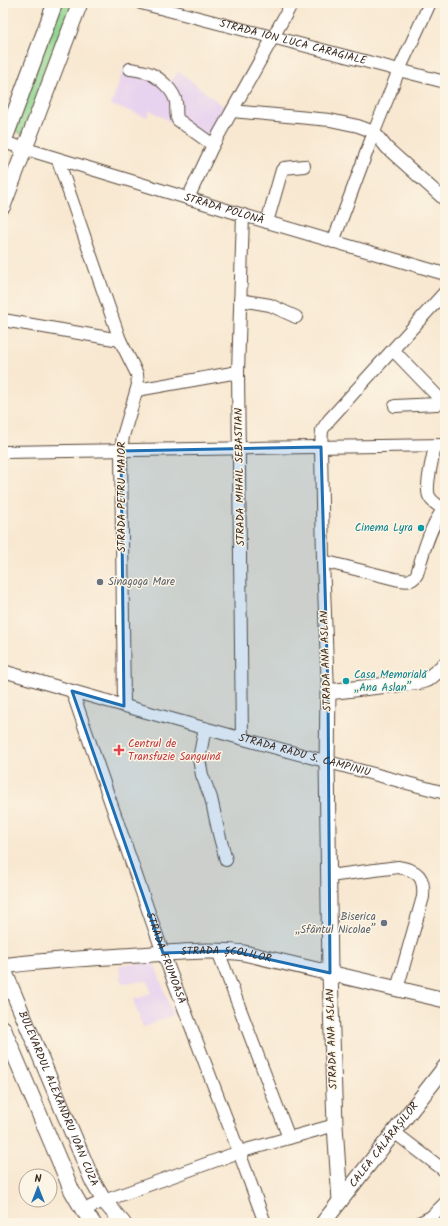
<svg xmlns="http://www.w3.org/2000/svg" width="448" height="1226" viewBox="0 0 448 1226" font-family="Kalam,sans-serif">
<rect width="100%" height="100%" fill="#fcf5e5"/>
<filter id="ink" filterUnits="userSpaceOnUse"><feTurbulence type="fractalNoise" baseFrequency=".025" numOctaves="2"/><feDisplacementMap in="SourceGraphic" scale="8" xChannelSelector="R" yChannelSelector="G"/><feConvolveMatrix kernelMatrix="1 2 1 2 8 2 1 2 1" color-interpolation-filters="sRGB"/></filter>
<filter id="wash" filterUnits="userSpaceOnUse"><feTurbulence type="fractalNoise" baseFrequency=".012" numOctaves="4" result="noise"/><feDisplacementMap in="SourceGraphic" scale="16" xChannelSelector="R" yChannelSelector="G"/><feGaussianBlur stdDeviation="0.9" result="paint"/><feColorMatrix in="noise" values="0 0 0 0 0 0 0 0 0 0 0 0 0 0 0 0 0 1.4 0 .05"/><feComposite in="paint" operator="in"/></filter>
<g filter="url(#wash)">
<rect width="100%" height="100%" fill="#f8e8d1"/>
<g fill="#e7d2ef">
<polygon points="126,63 163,78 169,85 178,71 227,109 208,144 150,110 147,117 111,105"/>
<polygon points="154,962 173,1016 143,1027 133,1000 151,993 148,981 122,983 119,965"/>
</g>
<path fill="#8dd48f" stroke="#647f56" d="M 59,3 L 73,3 L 24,134 C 19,134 17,133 15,129 Z"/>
</g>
<g filter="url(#ink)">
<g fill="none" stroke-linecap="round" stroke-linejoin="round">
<defs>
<g id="minor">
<path id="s1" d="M 141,3 L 445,82"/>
<path d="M 130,69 C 137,70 145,71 151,74 C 161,79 174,91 176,102 C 177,108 175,115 178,120 L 213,145"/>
<polyline points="232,111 330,120 358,126 374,132 387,148 445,200"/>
<path id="s2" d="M 3,142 L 243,215 L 445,274"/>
<polyline points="58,160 120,340 137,374 138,385 123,436 121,451 124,706"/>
<polyline points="188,198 213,145 292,3"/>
<polyline points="267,222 282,170 284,168 304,166"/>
<polyline points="333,242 374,132 399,70 430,3"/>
<polyline points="240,300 270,305 296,317"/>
<polyline points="3,320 120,340"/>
<polyline points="393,350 442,401"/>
<polyline points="137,390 238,372"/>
<polyline points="395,406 437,404 442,401 445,397"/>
<path d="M 435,446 C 433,456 425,487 429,496 C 431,502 440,506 445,511"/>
<polyline points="3,452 445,445"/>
<path d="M 323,561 L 395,579 C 404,581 412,583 417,574 C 422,556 431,523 444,509"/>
<path id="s3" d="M 3,671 C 150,714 297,754 445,793"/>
<path id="s4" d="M 72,691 L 163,953 L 239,1152 L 265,1223"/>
<polyline points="328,692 323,561 321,447 322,430 329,420 445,292"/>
<polyline points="205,728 199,759 202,775 211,798 219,834 226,860"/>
<polyline points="242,738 238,372 243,215"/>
<path d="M 329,876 L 398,867 C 418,870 425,877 423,897 L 397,989"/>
<polyline points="218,951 289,1138"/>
<polyline points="394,1132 445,1171"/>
<polyline points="83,1210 104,1201 239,1152 335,1125"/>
<polyline points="419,1223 431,1217 445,1203"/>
</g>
<g id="major">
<polyline points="3,144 55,3"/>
<polyline points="3,206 80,3"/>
<path id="s5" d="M 3,966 C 42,960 82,959 122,956 C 161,954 205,948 244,953 L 445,1000"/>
<path id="s6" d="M 3,968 L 93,1182 L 104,1201 L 123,1223"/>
<polyline points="3,1028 72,1191 83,1210 93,1223"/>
<polyline points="340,1201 335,1125 330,973 327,762 328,692 422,681 428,679 445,665"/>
<path id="s7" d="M 323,1223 L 445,1067"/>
</g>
</defs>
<use href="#minor" stroke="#574639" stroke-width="14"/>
<use href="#major" stroke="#574639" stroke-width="17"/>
<use href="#minor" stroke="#fff" stroke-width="12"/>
<use href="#major" stroke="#fff" stroke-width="15"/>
</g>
</g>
<path fill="#1f6fb2" fill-opacity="0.2" stroke="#1f6fb2" stroke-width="3" stroke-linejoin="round" d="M 321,447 L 328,692 L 330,973 L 232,951 L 163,953 L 72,691 L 124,706 L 121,451 Z"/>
<g fill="#0f9aa8" stroke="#fcf5e5" stroke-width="1.5">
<circle cx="421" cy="528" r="4"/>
<circle cx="346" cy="681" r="4"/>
</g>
<g fill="#6b7280" stroke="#fcf5e5" stroke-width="1.5">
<circle cx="100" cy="582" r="4"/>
<circle cx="384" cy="923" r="4"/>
</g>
<path fill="#e0444e" stroke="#fcf5e5" stroke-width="1.5" d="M117 744h4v4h4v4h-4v4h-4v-4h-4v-4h4z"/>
<g text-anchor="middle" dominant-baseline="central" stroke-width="3" stroke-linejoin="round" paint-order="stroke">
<g font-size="11" fill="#3b2a1e" stroke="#fcf5e5">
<text stroke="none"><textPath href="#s1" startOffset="157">STRADA ION LUCA CARAGIALE</textPath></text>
<text stroke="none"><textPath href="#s2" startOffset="231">STRADA POLONĂ</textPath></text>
<text transform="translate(240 477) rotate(-91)">STRADA MIHAIL SEBASTIAN</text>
<text transform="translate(122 497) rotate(-90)">STRADA PETRU MAIOR</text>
<text transform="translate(326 661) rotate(-92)">STRADA ANA ASLAN</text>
<text stroke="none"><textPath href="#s3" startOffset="313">STRADA RADU S. CAMPINIU</textPath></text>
<text stroke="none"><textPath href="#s5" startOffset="224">STRADA ȘCOLILOR</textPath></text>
<text stroke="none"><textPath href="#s4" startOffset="283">STRADA FRUMOASĂ</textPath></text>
<text transform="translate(332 1039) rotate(-92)">STRADA ANA ASLAN</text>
<text stroke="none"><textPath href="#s6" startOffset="142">BULEVARDUL ALEXANDRU IOAN CUZA</textPath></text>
<text stroke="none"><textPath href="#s7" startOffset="99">CALEA CĂLĂRAȘILOR</textPath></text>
</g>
<g font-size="11" fill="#0d838f" stroke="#fcf5e5" text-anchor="end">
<text x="413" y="528">Cinema Lyra</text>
<text x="354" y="675" text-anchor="start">Casa Memorială<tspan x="354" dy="13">„Ana Aslan”</tspan></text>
</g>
<g font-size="11" fill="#5b616d" stroke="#fcf5e5" text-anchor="start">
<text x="108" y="582">Sinagoga Mare</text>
<text x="376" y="917" text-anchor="end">Biserica<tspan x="376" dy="13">„Sfântul Nicolae”</tspan></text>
</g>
<g font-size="11" fill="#be3a42" stroke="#fcf5e5" text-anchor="start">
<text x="128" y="744">Centrul de<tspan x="128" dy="13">Transfuzie Sanguină</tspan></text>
</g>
</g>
<rect width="448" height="1226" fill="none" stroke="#fcf5e5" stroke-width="16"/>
<g transform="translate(38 1188)"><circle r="19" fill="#fcf5e5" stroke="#afa495"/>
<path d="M0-3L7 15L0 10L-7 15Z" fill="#1f6fb2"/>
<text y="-6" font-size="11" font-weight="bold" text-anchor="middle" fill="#3b2a1e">N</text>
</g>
</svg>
